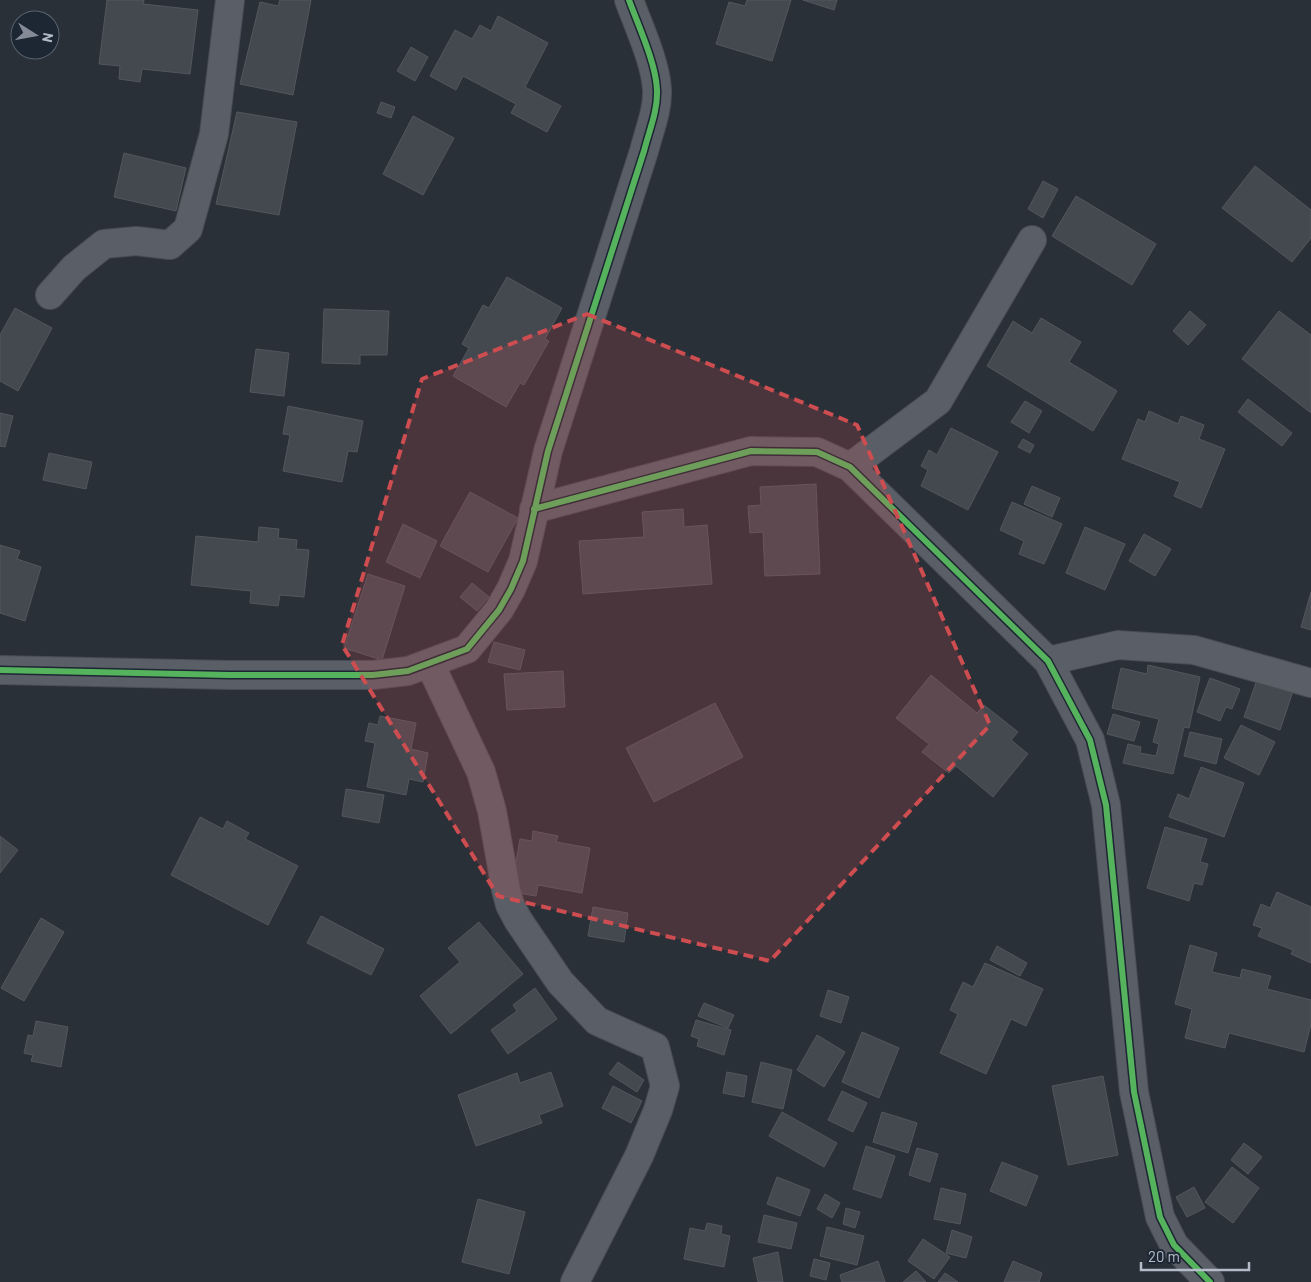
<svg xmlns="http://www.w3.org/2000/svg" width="1311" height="1282" viewBox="0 0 1311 1282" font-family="Barlow,sans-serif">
<rect width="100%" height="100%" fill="#2a3038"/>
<g fill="#444950" stroke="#52575f">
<polygon points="107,0 144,0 143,4 198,10 190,74 142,69 140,82 119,79 120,66 99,64"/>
<polygon points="280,0 311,0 293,95 240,84 260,2 278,6"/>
<polygon points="747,0 791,0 772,61 716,44 729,2 745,6"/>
<polygon points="803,0 837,0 834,10"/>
<polygon points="498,16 548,43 525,87 561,106 547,132 511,113 516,104 463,76 456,90 430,76 455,30 472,39 480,25 491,31"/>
<polygon points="411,47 428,57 415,81 397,71"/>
<polygon points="381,102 395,107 391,118 377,113"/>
<polygon points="237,112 297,122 279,215 216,204"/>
<polygon points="413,116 454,138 423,195 383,174"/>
<polygon points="124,153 186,168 176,211 114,197"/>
<polygon points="1255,166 1311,210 1311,238 1292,262 1222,208"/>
<polygon points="1043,181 1058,189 1043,218 1028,209"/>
<polygon points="1076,196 1156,244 1132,285 1052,236"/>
<polygon points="507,277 562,308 545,339 549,341 524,385 520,383 506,407 453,376 469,348 462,344 483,305 489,308"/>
<polygon points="15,308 52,328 18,391 0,381 0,335"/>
<polygon points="324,309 389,311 387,355 360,355 360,364 322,363"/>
<polygon points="1190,311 1206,325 1188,345 1173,331"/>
<polygon points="1279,311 1311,335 1311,413 1242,359"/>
<polygon points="1041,318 1081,342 1069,362 1117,391 1093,431 987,366 1013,321 1032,333"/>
<polygon points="256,349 289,353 284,396 250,392"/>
<polygon points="1248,399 1292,433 1282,446 1238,412"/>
<polygon points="1025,401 1042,411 1029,433 1011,422"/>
<polygon points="288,406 363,421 357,452 348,451 342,482 283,471 290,435 283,434"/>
<polygon points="1149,411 1178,424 1181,416 1204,425 1199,439 1225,449 1201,508 1174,496 1180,482 1122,459 1138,419 1145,422"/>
<polygon points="0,413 13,416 5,447 0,446"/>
<polygon points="951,428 998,452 968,510 921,486 928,470 921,466 929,450 937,455"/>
<polygon points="1023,439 1034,445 1030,453 1018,447"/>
<polygon points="49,453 92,462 86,489 43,480"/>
<polygon points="816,484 820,574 765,576 763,532 750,533 748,506 761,505 760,487"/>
<polygon points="1032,486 1060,498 1052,517 1024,504"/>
<polygon points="470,492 518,518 488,572 440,546"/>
<polygon points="1012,502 1062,524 1044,564 1019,554 1024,541 1000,530"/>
<polygon points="683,509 684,527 707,525 712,584 583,594 579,541 644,537 642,512"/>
<polygon points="403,524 437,541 420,578 386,562"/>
<polygon points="259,527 279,529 278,538 297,540 296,549 309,550 304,597 280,595 278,606 250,603 251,591 191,585 196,536 258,542"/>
<polygon points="1085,527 1125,544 1105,590 1066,573"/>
<polygon points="1144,534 1171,549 1155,576 1129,561"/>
<polygon points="0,545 20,551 17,559 41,567 25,621 0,613"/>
<polygon points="368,574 405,586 382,660 344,648"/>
<polygon points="472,583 489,597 477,611 460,597"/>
<polygon points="1311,592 1311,630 1301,627"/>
<polygon points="494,642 525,650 520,670 488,662"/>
<polygon points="1148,665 1200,677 1189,728 1184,727 1173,774 1123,763 1128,744 1141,747 1140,753 1156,756 1159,744 1153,742 1159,719 1112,708 1121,668 1147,674"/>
<polygon points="563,671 565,707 507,710 504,674"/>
<polygon points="1259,674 1294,688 1280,730 1244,717"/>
<polygon points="931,675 977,713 984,705 1018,732 1011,740 1028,754 993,797 956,766 949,773 922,752 929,744 896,718"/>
<polygon points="1210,678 1240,689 1232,709 1226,707 1220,721 1197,712"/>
<polygon points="715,703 743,757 654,802 626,748"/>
<polygon points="1113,714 1140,722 1134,741 1107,734"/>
<polygon points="380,716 416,723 411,749 428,753 423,782 409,779 406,795 367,787 375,743 365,741 369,723 378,725"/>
<polygon points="1241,725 1275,742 1259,775 1224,758"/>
<polygon points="1190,732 1222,739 1216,764 1184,756"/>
<polygon points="1201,767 1244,783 1224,837 1169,817 1178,794 1189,799"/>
<polygon points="346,789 384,795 379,823 342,816"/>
<polygon points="200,817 223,829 227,821 249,833 245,839 298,866 268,925 171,875"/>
<polygon points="1165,827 1207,839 1200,862 1208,864 1202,885 1194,883 1189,901 1147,888"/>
<polygon points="533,831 558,836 556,842 590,848 582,893 538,885 536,896 511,892 520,839 532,841"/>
<polygon points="0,836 18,850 0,873"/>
<polygon points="1277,892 1311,907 1311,963 1291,954 1293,950 1258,936 1262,928 1253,925 1261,904 1270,908"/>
<polygon points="593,907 628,913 624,942 588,936"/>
<polygon points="321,916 384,949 371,975 307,943"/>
<polygon points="41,918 64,932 24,1001 1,988"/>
<polygon points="479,922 523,974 451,1034 420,996 460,962 448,948"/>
<polygon points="1190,945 1217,953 1212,972 1240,978 1242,969 1271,976 1267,989 1311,1000 1311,1024 1304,1052 1229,1033 1225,1048 1185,1038 1192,1009 1175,1004"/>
<polygon points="997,946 1027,963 1020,976 990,960"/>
<polygon points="985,963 1043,989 1026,1026 1011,1019 986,1074 940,1053 958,1014 950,1010 963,982 973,987"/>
<polygon points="535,988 557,1019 508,1054 491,1030 517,1011 513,1005"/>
<polygon points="828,990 849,997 841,1023 820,1016"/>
<polygon points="704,1003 734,1015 728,1028 698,1016"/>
<polygon points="696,1020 731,1030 724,1055 697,1046 699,1039 691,1036"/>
<polygon points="36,1021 68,1027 61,1067 31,1061 33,1055 24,1053 28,1035 33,1036"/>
<polygon points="862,1032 899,1048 879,1098 842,1082"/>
<polygon points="817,1035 845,1052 824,1087 797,1070"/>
<polygon points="618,1062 644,1080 637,1092 609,1074"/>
<polygon points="761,1062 792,1070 783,1109 752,1102"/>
<polygon points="551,1072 563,1106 539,1115 542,1123 476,1146 458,1095 517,1073 520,1083"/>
<polygon points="727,1072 747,1076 744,1097 723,1093"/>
<polygon points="1103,1076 1118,1155 1068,1165 1052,1086"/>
<polygon points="613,1086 642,1101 631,1123 602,1108"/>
<polygon points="842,1091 867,1103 853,1132 828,1120"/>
<polygon points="782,1112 837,1143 824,1167 769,1136"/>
<polygon points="882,1112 917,1123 908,1153 873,1142"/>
<polygon points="1244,1143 1262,1157 1248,1174 1231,1160"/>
<polygon points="866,1146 895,1156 881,1198 853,1189"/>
<polygon points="917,1148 938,1154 930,1182 909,1175"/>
<polygon points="1002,1162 1038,1176 1026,1206 990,1191"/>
<polygon points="1232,1167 1259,1188 1233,1223 1205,1202"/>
<polygon points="777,1177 810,1190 800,1216 767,1204"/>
<polygon points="1194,1187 1205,1208 1187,1217 1176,1197"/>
<polygon points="941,1188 966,1194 960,1224 934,1219"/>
<polygon points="825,1194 840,1203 832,1218 817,1209"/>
<polygon points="478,1199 525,1212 509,1274 462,1262"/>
<polygon points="846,1208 860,1212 855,1228 843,1224"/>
<polygon points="764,1215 797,1223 791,1249 758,1242"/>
<polygon points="707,1223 722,1226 721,1234 730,1236 724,1267 684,1259 690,1228 705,1231"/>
<polygon points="827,1227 864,1236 857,1265 820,1256"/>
<polygon points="952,1230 972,1237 966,1258 946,1253"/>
<polygon points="923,1239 950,1257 934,1279 908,1261"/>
<polygon points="778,1252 783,1282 758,1282 753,1258"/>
<polygon points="814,1259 830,1263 826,1280 810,1276"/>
<polygon points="878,1261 885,1282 842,1282 840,1275"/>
<polygon points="1013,1261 1042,1273 1039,1282 1004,1282"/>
<polygon points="916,1271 926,1282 903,1282"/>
<polygon points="945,1273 958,1282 938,1282"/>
</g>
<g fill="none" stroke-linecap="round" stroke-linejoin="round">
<defs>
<g id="street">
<polyline points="50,295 74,268 104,244 136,241 170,245 188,229 214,134 230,0"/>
<polyline points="850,467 938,401 1032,240"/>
<polyline points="534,509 751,451 817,452 850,467 1048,661 1090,740 1106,805 1134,1092 1160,1217 1174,1245 1210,1282"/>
<polyline points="1048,661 1118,645 1194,650 1311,683"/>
<polyline points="430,664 481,772 492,811 506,890 510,905 518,920 560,982 597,1021 655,1047 665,1086 658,1110 639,1156 575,1282"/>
<path d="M 0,670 L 229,675 L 373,675 L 408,671 L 467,649 L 499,610 L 511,589 L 523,561 L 548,451 L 644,151 C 649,131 658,110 657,90 C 656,63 638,25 629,0"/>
</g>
</defs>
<use href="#street" stroke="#484c53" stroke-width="30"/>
<use href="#street" stroke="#5a5e66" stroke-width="28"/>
<defs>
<g id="cycleway">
<polyline points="534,509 751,451 817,452 850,467 1048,661 1090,740 1106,805 1134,1092 1160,1217 1174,1245 1210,1282"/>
<path d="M 0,670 L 229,675 L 373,675 L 408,671 L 467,649 L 499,610 L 511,589 L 523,561 L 548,451 L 644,151 C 649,131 658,110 657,90 C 656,63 638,25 629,0"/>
</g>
</defs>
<use href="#cycleway" stroke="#1d2633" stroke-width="9"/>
<use href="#cycleway" stroke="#56b35d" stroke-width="6"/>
</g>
<path fill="#ce4d50" fill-opacity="0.2" stroke="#ce4d50" stroke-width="4" stroke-dasharray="10 6" stroke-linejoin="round" d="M 587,314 L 857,425 L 990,725 L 770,961 L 498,896 L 342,645 L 422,379 Z"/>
<g transform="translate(35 35) rotate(101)"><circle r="24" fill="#1d2633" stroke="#59626f"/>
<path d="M0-4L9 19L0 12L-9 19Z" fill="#848b96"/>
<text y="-8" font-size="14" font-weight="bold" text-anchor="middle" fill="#b4bcc9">N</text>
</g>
<path d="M1141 1262v8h108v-8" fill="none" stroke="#b4bcc9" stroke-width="2.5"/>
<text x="1148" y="1262" font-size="15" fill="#b4bcc9" stroke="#1d2633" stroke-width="4" paint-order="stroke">20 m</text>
</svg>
